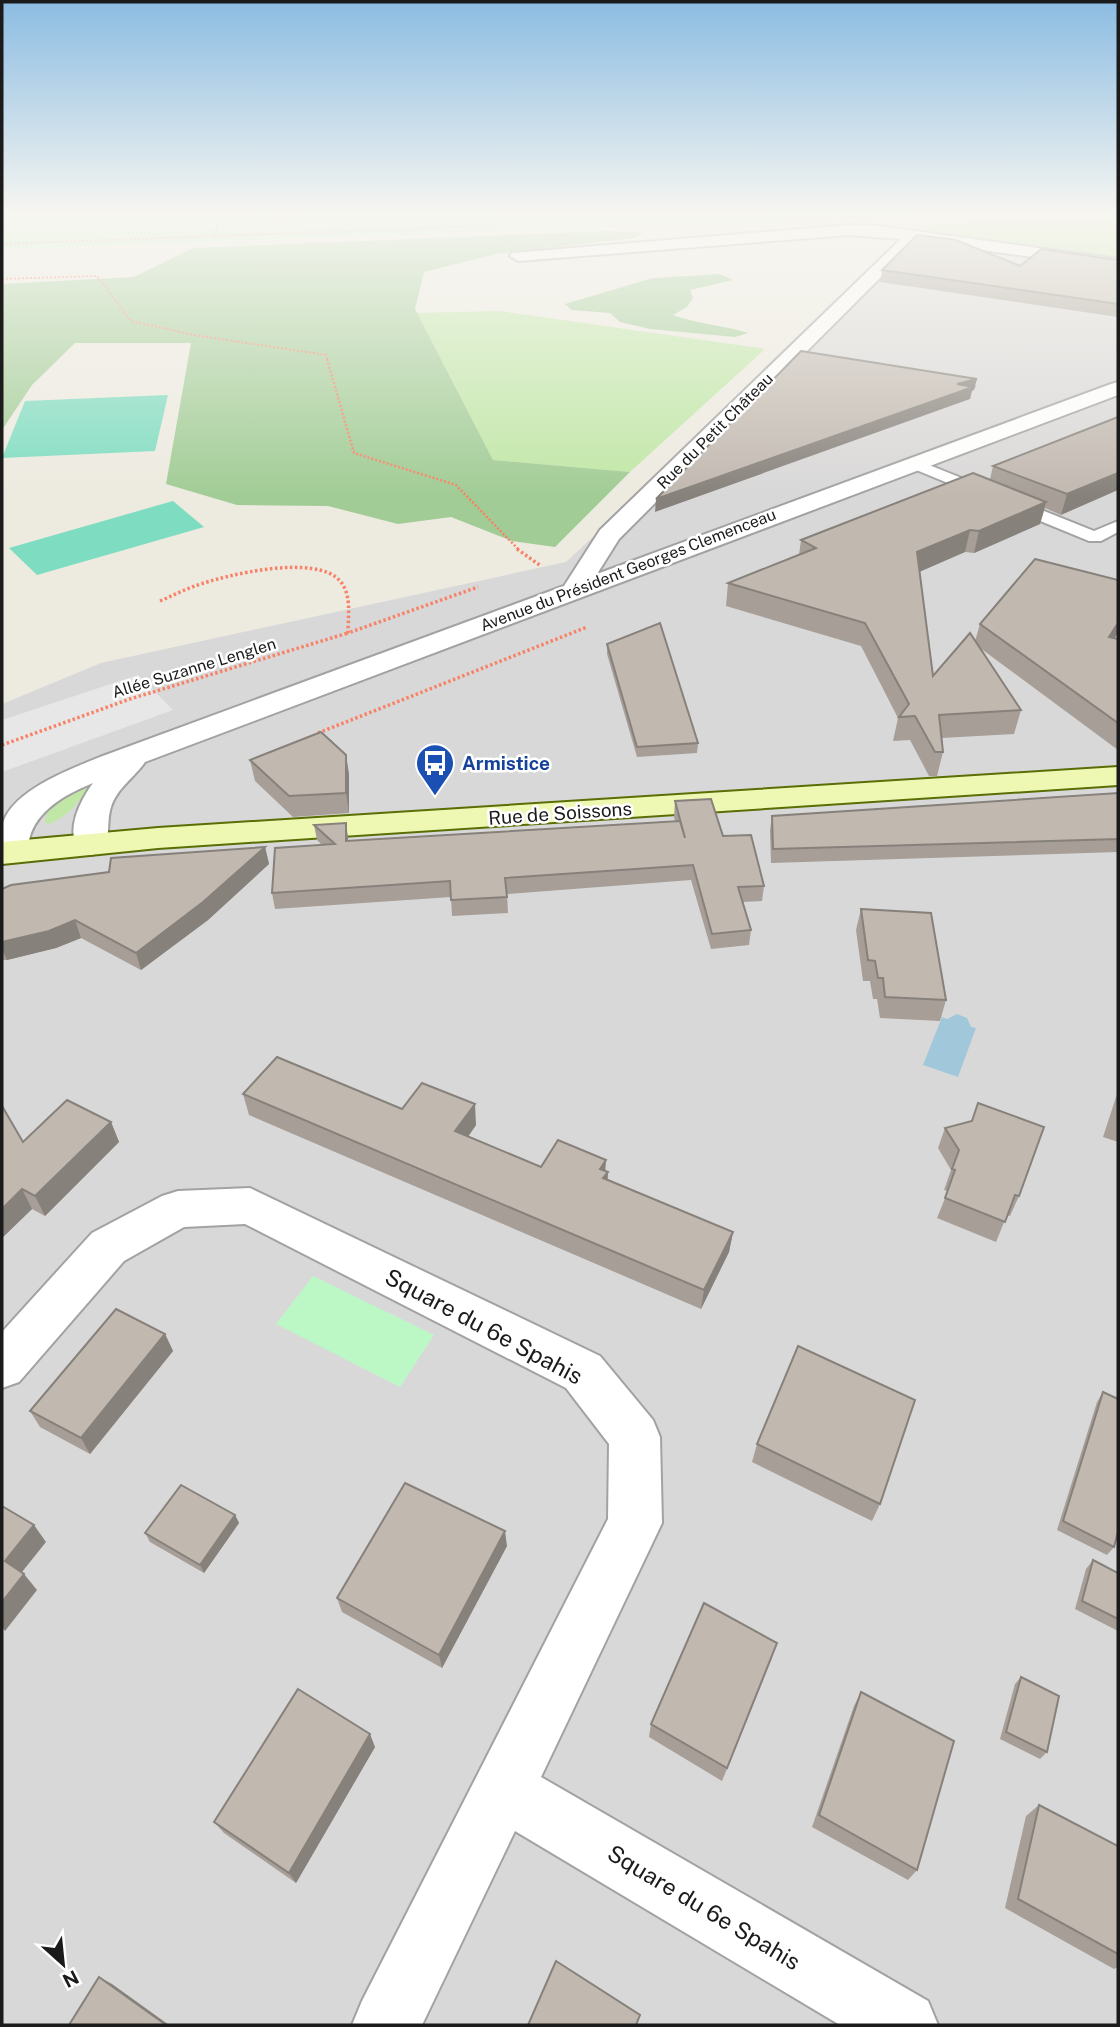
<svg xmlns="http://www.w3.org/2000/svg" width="1120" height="2027" viewBox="0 0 1120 2027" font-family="'Public Sans',sans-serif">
<rect width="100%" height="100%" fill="#edeae0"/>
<polygon fill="#d9d8d8" points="914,241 1118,271 1118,2025 2,2025 2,704 101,663 566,562"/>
<g fill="#c0e7a6">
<polygon points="1118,217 1118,262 952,239 925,228 931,224"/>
<polygon points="499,311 765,349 630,472 493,460 417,313"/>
<path d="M 96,781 C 80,797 71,817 48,824 L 45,822 C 48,795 73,786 96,781 Z"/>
</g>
<g fill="#a1cc95">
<polygon points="608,231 644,233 634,238 496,254 424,272 415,309 493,460 630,472 555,547 512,541 451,517 398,524 328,506 237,505 166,484 191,343 75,343 32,385 2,430 2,284 134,277 193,248"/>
<path d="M 720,274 L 733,280 L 690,290 L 693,298 L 687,307 L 673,315 C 697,324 723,325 748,333 L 735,337 L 650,329 L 620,322 L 610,313 L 572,310 L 565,304 L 653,278 Z"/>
</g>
<g fill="#bcf8c6">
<polygon points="2,213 996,213 2,249"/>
<polygon points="313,1276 434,1335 400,1387 276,1324"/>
</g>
<g fill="#7edcc0">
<polygon points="168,395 155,451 2,458 25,401"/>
<polygon points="173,501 204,527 37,575 9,548"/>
</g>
<polygon fill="#e7e7e7" points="138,675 173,710 2,772 2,720"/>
<polygon fill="#a1c8da" points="957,1014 967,1018 971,1027 976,1028 958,1077 923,1065 942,1017 947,1019"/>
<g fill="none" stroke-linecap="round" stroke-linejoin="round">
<defs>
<polygon id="lane" points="914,459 1094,531 1118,521 1118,532 1101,541 1089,541 909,467 906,464"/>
<g id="street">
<path d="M 849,225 L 879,226 L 1118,259 L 1118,269 L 917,241 L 619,539 L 597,574 L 1111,384 L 1118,382 L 1118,395 L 145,762 C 134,778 117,788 111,807 C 106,822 111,839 103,851 L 91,855 L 79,851 C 65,830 80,801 93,783 C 69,793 41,807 31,833 C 28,842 28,851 22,860 L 10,863 L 2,860 C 2,850 0,838 2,828 C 7,792 71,769 100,757 L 564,586 L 600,530 L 901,239 L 849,235 L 518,261 L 510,256 L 512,253 Z"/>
<polygon points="250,1188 600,1356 653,1420 660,1437 662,1523 541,1777 928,2001 938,2025 840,2025 515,1831 422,2025 352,2025 362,2001 608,1519 609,1444 566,1388 245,1224 184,1227 124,1261 19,1382 2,1388 2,1332 92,1233 162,1196 178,1191"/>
</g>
<polygon id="secondary" points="1118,767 1118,785 158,848 2,864 2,842 158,828"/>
</defs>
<use href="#lane" stroke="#a2a2a2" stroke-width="4"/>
<use href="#street" stroke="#a2a2a2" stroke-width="4"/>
<use href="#secondary" stroke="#5a6e06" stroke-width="4"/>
<g stroke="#f78267" stroke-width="2" stroke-dasharray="2 2" stroke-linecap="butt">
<polyline points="33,213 165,223 274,219"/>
<polygon points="303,215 303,221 273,222 275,216"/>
<polyline points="1098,228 1118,227"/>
<polyline points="215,236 219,213"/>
<polyline points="2,244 512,225"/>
<polyline points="2,279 97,276 131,321 194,335 326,355 328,361"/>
</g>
<polyline stroke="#f78267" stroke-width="2.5" stroke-dasharray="2 2" stroke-linecap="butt" points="327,359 354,453 456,485 519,550"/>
<g stroke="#f78267" stroke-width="3.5" stroke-dasharray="2.5 2.5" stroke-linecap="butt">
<polyline points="517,549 541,566"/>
<path d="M 160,601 C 172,596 183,590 195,586 C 225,575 316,553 340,581 C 352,594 348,617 348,633 L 478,587"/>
<polyline points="318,733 587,627"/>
<polyline points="2,745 130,699 348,633"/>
</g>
<use href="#lane" fill="#fff" fill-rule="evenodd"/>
<use href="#street" fill="#fff" fill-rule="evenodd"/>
<use href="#secondary" fill="#eff8b3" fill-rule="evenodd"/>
</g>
<g fill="#a69e97">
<polygon points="1118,260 1118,317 880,282 882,270 1020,266"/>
<polygon points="1118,417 1061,515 1045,508 1040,524 974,553 965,552 919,572 933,676 975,641 980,624 1118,580 1118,633 1115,638 1118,639 1118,750 980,648 1021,710 1014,734 942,738 943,752 937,776 929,776 910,740 893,741 898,718 861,646 726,606 728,583 799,555 801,540 990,479 993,466"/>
<polygon points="607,644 698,743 697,753 637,757 607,654"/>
<polygon points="346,755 349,775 349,813 293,817 255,781 250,760"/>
<polygon points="1118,793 1118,852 771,863 770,830 772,816"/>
<polygon points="675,801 723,836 764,886 762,901 743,902 751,930 749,945 711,949 691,880 507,894 508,913 452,916 451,897 275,909 272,893 322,845 317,840 314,825 346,823 348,841 675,821 674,817"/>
<polygon points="265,847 269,864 208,920 141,970 81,938 56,948 7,960 2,960 2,889"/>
<polygon points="861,909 946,1000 940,1021 880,1018 877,999 873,999 870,981 863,981 856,930"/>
<polygon points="1118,1091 1118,1142 1103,1137"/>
<polygon points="243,1094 402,1109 476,1125 468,1137 541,1167 605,1171 608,1172 607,1180 733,1232 729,1252 701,1309 249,1115"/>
<polygon points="2,1106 23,1142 111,1122 119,1142 45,1216 32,1209 2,1238"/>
<polygon points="945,1128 1019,1196 1010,1216 1007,1215 996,1242 937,1218 948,1191 944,1190 951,1170 938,1148"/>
<polygon points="165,1334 173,1351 90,1454 40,1427 30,1411"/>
<polygon points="1103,1392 1114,1547 1107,1555 1057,1530 1097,1402"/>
<polygon points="757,1444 880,1504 872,1521 752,1462"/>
<polygon points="235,1515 239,1523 204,1573 150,1542 145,1533"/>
<polygon points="507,1546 442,1668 342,1612 337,1598"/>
<polygon points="1093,1560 1118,1573 1118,1631 1075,1609 1086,1569"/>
<polygon points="772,1658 722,1781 649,1737 651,1724"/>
<polygon points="1021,1677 1047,1752 1040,1759 1000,1739 1015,1684"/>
<polygon points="861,1692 917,1870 908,1880 812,1827 854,1706"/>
<polygon points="375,1747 296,1883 224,1833 214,1822"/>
<polygon points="1039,1805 1118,1846 1118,1967 1114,1969 1005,1908 1026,1816"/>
</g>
<g fill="#87817b">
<polygon points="977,379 974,390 972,391 970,399 655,512 656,499 957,384"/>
<polygon points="1118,473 1118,490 1061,515 1067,494"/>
<polygon points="1046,502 1040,524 974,553 979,531"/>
<polygon points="970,530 965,552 912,575 917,552"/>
<polygon points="1118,623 1118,633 1102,657 1109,637"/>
<polygon points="346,755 349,775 349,813 346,793"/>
<polygon points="346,823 348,838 348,857 346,841"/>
<polygon points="265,847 269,864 208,920 141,970 136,953"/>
<polygon points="75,920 81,938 56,948 7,960 2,949 2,942"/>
<polygon points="475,1104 476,1125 457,1152 455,1131"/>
<polygon points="111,1122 119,1142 45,1216 35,1196"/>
<polygon points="606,1160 605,1176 608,1172 607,1192 600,1169"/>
<polygon points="22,1189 32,1209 2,1238 2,1209"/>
<polygon points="733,1232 729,1252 701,1309 704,1290"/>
<polygon points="165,1334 173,1351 90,1454 81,1438"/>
<polygon points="235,1515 239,1523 204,1573 200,1565"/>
<polygon points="34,1525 46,1542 18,1577 5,1561"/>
<polygon points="505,1531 507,1546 442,1668 439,1655"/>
<polygon points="24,1574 37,1590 5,1631 2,1627 2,1602"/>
<polygon points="370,1734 375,1747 296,1883 289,1873"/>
<polygon points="99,1977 112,1984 169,2025 166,2025"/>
</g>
<g fill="#c1b8b0" stroke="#87817b" stroke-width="2">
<polygon points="917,235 956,240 1020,266 1041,249 1118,260 1118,304 882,270"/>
<polygon points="801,351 977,379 957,384 973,387 656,499"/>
<polygon points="1118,417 1118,473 1067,494 993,466"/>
<polygon points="973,473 1046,502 979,531 970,530 917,552 933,676 970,633 1021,710 939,715 943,752 935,752 915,716 899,717 909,704 865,623 728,583 816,548 801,540"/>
<polygon points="1035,559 1118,580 1118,623 1109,637 1118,639 1118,723 980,624"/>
<polygon points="660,623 698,743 637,747 607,644"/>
<polygon points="321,732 346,755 346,793 289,796 250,760"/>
<polygon points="1118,793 1118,839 773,849 772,816"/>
<polygon points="711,799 723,836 751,835 764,886 738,887 751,930 712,934 693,865 505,878 507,897 451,900 450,881 272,893 275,848 335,844 314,825 346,823 346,841 680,821 685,838 675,801"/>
<polygon points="265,847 203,902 136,953 75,920 49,931 2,942 2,889 11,885 109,872 111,858"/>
<polygon points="861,909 931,913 946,1000 885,997 883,978 878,978 875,961 868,960"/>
<polygon points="277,1057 402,1109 422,1083 475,1104 455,1131 541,1167 558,1140 606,1160 600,1169 608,1172 603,1178 733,1232 704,1290 243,1094"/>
<polygon points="67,1100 111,1122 35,1196 22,1189 2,1209 2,1106 23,1142"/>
<polygon points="978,1103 1044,1127 1019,1196 1015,1195 1005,1222 945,1198 955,1170 952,1169 959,1150 945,1128 972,1121"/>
<polygon points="116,1309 165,1334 81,1438 30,1411"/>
<polygon points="798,1346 915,1400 880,1504 757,1444"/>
<polygon points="1103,1392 1118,1399 1118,1532 1114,1547 1063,1521"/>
<polygon points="405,1483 505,1531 439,1655 337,1598"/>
<polygon points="181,1485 235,1515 200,1565 145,1533"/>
<polygon points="2,1506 34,1525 5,1561 24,1574 2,1602"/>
<polygon points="1093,1560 1118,1573 1118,1619 1082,1601"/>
<polygon points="704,1603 777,1643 727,1768 651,1724"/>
<polygon points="1021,1677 1059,1696 1047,1752 1006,1732"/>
<polygon points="298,1689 370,1734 289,1873 214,1822"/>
<polygon points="861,1692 954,1741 917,1870 819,1815"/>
<polygon points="1039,1805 1118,1846 1118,1954 1018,1899"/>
<polygon points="556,1961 640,2015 636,2025 528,2025"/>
<polygon points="99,1977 166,2025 69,2025"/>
</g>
<linearGradient id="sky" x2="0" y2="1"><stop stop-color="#8bbce2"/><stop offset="0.43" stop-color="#f7f6f1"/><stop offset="1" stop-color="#f7f6f1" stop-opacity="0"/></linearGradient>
<rect width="1120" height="497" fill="url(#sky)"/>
<defs>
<symbol id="bus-pin" viewBox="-11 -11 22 30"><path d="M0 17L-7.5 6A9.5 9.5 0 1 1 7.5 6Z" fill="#1a4fb4" stroke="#fff"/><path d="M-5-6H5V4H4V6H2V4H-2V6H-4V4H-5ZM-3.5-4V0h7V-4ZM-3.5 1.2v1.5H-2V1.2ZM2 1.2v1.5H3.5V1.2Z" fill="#fff"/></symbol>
</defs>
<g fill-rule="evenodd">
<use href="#bus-pin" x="413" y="741" width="44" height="60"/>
</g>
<g text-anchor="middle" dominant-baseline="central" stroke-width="5" stroke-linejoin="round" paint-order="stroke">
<g font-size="16" fill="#1b1b1b" stroke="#fff">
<text transform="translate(715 431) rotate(-45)">Rue du Petit Château</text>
<text transform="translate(628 570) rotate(-21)">Avenue du Président Georges Clemenceau</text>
<text transform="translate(194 668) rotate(-17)">Allée Suzanne Lenglen</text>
</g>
<g font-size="19" font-weight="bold" fill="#164399" stroke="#fff" text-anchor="start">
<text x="462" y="763">Armistice</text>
</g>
<g font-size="19" fill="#1b1b1b" stroke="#fff">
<text transform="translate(560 813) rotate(-4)">Rue de Soissons</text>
</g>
<g font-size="23" fill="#1b1b1b" stroke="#fff">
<text transform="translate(484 1326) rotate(28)">Square du 6e Spahis</text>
<text transform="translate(704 1907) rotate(31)">Square du 6e Spahis</text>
</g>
</g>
<rect width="1120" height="2027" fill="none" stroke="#1b1b1b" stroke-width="7"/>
<g transform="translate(63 1964) rotate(153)" stroke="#ffffff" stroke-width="5" paint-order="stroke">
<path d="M0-5L12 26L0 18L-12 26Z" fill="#1b1b1b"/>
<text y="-10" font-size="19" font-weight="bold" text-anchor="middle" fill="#1b1b1b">N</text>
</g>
</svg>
